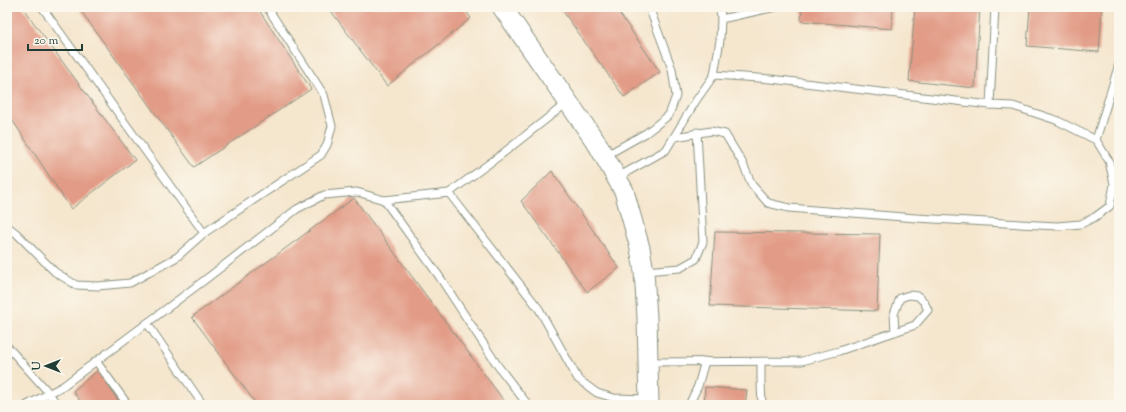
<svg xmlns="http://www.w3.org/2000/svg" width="1126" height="412" viewBox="0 0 1126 412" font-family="'Sorts Mill Goudy',serif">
<rect width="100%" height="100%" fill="#fbf7ec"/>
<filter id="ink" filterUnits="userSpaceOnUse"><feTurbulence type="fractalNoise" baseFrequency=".025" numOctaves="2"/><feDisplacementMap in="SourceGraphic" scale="8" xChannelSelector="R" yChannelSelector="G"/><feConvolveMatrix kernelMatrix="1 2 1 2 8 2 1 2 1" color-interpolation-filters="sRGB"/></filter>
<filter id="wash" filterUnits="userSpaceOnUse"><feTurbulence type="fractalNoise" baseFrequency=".012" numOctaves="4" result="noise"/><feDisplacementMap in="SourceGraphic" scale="16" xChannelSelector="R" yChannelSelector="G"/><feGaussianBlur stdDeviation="0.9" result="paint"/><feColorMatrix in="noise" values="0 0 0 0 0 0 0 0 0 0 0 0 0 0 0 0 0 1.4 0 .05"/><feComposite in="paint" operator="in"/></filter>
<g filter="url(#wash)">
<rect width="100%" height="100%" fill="#f5e6ce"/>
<g id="blocks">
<g fill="#e29b86">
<polygon points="7,7 22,7 135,160 71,209 7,112"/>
<polygon points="78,7 257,7 311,89 194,167"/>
<polygon points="328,7 463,7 471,18 387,86"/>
<polygon points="560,7 615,7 660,72 624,97"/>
<polygon points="802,7 893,7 892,29 801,21"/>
<polygon points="915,7 980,7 975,88 909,81"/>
<polygon points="1030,7 1102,7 1099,52 1027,46"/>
<polygon points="552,171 619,268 587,292 521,201"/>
<polygon points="354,198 507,405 257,405 192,317"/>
<polygon points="715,232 880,234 877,311 710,306"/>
<polygon points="98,370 121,405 83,405 73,391"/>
<polygon points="705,387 747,390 745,405 704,405"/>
</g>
</g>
</g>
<g filter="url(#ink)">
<use href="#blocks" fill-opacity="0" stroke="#8a9281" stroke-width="1"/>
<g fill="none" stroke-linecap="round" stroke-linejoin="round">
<defs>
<g id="service">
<polyline points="42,7 204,233"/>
<polyline points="720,7 721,19"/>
<polyline points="990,105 995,7"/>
<polyline points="675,137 711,131 725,134 742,162 752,185 768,203 789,208 916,218 1057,226 1081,224 1095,217 1110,206 1114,184 1109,161 1096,140 1056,120 1013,106 990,105 771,79 714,75"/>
<polyline points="1096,140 1119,64"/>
<polyline points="605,156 646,133 669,115 676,96 672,69 649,7"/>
<polyline points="618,177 666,150 697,99 714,75 720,40 721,19 776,7"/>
<polyline points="449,193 539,309 578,379 597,393 614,398 647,399"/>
<polyline points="384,200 439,276 498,366 528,405"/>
<polyline points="7,226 16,233 55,272 76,285 98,286 130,283 177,257 204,233 321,155 327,145 332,126 324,95 267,7"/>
<polyline points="645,271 680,268 696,259 703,242 697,132"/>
<polyline points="147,323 203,405"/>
<polyline points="7,346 49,393 57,405"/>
<polyline points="96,361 128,405"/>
<polyline points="649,362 802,361 839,351 915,325 928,310 924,302 918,296 909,295 900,298 894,314 895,332"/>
<polyline points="761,362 761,383 762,405"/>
<polyline points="27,405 63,386 206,279 297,209 324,195 357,192 384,200 449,193 502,154 568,102"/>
<polyline points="689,405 698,386 705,361"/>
</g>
<polyline id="tertiary" points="502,7 598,145 624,191 640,248 644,271 647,318 649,405"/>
</defs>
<use href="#service" stroke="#8a9281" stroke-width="9"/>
<use href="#tertiary" stroke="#8a9281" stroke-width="21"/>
<use href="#service" stroke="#fff" stroke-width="7"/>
<use href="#tertiary" stroke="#fff" stroke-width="19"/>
</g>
</g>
<rect width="1126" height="412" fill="none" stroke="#fbf7ec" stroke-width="24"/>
<g transform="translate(46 366) rotate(270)" stroke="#fbf7ec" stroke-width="3" paint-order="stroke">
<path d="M0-3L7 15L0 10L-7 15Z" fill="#1f3d34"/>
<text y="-6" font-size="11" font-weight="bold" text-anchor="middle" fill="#1f3d34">U</text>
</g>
<path d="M28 44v6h54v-6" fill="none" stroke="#1f3d34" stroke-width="2"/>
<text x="34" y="44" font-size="12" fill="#1f3d34" stroke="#fbf7ec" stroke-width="3" paint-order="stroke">20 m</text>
</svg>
